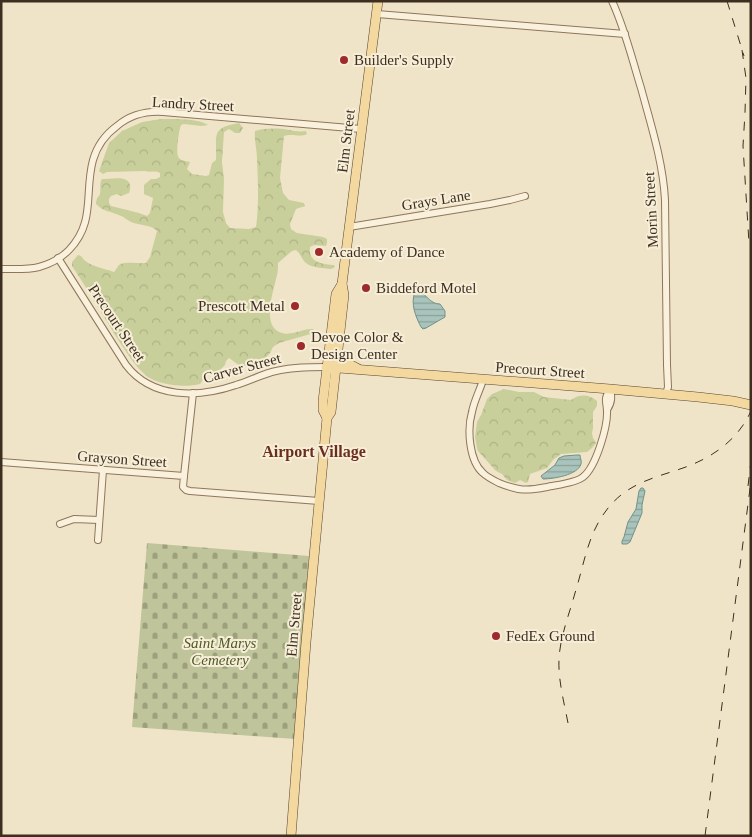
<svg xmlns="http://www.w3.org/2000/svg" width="752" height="837" viewBox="0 0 752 837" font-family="Georgia,serif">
<defs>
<pattern id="forest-crowns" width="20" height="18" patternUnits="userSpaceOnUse" patternTransform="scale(1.25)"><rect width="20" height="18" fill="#c9cf9b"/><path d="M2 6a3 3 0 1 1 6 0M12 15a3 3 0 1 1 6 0" fill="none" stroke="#aeb285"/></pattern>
<pattern id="cemetery-stones" width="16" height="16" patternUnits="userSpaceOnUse" patternTransform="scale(1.25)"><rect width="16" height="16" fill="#bfc49a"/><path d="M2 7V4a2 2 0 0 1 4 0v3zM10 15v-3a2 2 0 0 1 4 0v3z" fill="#9ca07d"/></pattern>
<pattern id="water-rules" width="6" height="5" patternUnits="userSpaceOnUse" patternTransform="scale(1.25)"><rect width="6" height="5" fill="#a9c4bc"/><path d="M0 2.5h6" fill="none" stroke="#8ba098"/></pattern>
</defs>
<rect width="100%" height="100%" fill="#f0e4c8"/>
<g fill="url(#forest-crowns)">
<path d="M 161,119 C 174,119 198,118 208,125 L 201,126 L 184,124 L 181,125 C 179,130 175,154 179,158 C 181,161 187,161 190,162 L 187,169 L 192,174 L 206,176 L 209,175 L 212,163 L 216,160 C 217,135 210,128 239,123 L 243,128 L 240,133 L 235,133 L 229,129 L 224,132 L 222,162 L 224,179 L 223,212 L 226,223 L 230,228 L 249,229 L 256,227 C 259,206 258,180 257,159 C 257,150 254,140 255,131 C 266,128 278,128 289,130 C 295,131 299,132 306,131 L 307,134 C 300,138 292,133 284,136 L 280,178 L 283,193 L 289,200 L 304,203 L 305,206 L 296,209 L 290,224 L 291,229 L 297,233 L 323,237 L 327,239 L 327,243 L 326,246 L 314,245 L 310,247 C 308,263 322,264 334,265 L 335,267 L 331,269 C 323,268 312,268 306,263 C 302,260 301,254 296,250 L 292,251 L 278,263 C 278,267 278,272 277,275 C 274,290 260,327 282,333 C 292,336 303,328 313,329 L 315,332 L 314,333 L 279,343 L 273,347 L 270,353 L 262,362 L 254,366 L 240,366 L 229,358 L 226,361 L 225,365 L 220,370 L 207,374 L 203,377 L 203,380 L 200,384 C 186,388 160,385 148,377 C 135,367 126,352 117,338 C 102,314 88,290 72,266 L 72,262 L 78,255 L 81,256 C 87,266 103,268 114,272 C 116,270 117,267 119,265 C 124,261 139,264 146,263 L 150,257 L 157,231 C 151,224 140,226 131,222 C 127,220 124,217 121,216 C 111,211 103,212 96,204 C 96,199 98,198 100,194 C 101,188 99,184 102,179 C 112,179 136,173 129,193 L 121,196 L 117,194 L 111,196 L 109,199 L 109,203 L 111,206 L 139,213 L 147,216 L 150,213 L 153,198 L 144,194 L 144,185 L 151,179 L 156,179 L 160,177 L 160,173 C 155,170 150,173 145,171 L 107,172 L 103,174 L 99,171 L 109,143 L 122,131 L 142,122 Z"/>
<path d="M 504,389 L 519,392 L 534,392 L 544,397 L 571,400 C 580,394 588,394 597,401 L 597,406 L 593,412 L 593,428 L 592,433 L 593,438 L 596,443 L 592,448 L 587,452 L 561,454 L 553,460 L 547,468 L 530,474 L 528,482 L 526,483 L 520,480 L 515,483 L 507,480 L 502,474 L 496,471 L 478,451 L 477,448 L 475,437 L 477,422 L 481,415 L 487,399 L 492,394 Z"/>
</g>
<polygon fill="url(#cemetery-stones)" points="147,543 309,556 295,739 132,727"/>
<g fill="url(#water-rules)" stroke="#6f938a">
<path d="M 415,292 L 421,292 C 428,297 431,304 440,304 L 445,311 L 445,317 L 426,328 L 423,329 L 421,327 C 416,317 410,304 415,292 Z"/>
<path d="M 577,455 L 580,455 C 580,458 582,461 581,464 C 578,475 553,479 543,479 L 541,476 L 555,465 L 559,458 L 564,456 Z"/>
<polygon points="641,488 643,488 645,491 642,505 642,513 630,542 627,544 622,544 622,541 624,537 628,522 636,509 639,491"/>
</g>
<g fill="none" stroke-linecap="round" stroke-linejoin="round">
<defs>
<g id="minor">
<path d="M 612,1 C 625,29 632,59 641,88 C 651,125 663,162 665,200 L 667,365 L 668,387 L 666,394"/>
<polyline points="377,14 625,34"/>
<polyline points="349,227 490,204 510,200 525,196"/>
<path d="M 58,258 L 126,365 C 152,399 198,398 236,385 C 250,381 262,374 276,371 C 293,367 309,367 326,367"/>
<path d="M 1,269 C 14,269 27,270 39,267 C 50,264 61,258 69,250 C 96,222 84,193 93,160 C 97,146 106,134 117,126 C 130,115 147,111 163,112 L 361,129"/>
<path d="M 483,380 C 480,390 474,401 472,412 C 467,429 469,461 483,473 C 487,477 493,480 499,483 C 519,491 526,491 547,487 C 556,485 576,483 583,477 C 596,467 608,426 607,410 C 606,399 604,400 610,389"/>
<path d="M 607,410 C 612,402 612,397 610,389"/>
<polyline points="1,462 184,476 183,487 186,490 190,491 319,501"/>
<polyline points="184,476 193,393"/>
<polyline points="60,524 74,519 99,520"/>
<polyline points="98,540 103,470"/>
</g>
<g id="major">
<path d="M 337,351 C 343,360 348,364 357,368"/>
<polyline points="326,367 610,389 698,397 733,401 751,405"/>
<polyline points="327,418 323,410 323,401 336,294 342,284"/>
<polyline points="291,836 306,642 327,418 331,412 344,295 342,284 378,1"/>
</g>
</defs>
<use href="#minor" stroke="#8d765c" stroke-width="8"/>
<use href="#major" stroke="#5b4430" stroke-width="10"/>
<use href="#minor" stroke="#faf1dc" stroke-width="6"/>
<use href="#major" stroke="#f3d9a0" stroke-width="9"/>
<g stroke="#3d2e20" stroke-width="1" stroke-dasharray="9 9" stroke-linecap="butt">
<polyline points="727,1 744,56"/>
<polyline points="742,50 746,78 745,113 743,146 749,243"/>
<polyline points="748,486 751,461"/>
<path d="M 568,723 C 564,702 558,680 559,659 C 560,637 569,615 575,593 C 583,568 587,540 601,518 C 609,505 620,494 633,487 C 649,478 666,474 683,468 C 712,458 738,440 751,411"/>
<polyline points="705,836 751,481"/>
</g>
</g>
<g fill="#9e2a2b" stroke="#f7eed8" stroke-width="2">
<circle cx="344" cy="60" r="5"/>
<circle cx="319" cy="252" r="5"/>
<circle cx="366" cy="288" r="5"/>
<circle cx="295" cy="306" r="5"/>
<circle cx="301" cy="346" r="5"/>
<circle cx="496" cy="636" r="5"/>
</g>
<g text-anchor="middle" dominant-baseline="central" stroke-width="4" stroke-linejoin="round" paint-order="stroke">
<g font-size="15" fill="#3d2e20" stroke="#f7eed8" text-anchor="start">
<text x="354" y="60">Builder's Supply</text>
<text x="329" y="252">Academy of Dance</text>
<text x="376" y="288">Biddeford Motel</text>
<text x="285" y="306" text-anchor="end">Prescott Metal</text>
<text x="311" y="337">Devoe Color &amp;<tspan x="311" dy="17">Design Center</tspan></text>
<text x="506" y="636">FedEx Ground</text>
</g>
<g font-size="15" fill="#3d2e20" stroke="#f7eed8">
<text transform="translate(193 104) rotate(3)">Landry Street</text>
<text transform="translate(346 141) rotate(-83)">Elm Street</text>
<text transform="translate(436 200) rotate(-9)">Grays Lane</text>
<text transform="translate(651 210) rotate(-93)">Morin Street</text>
<text transform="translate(117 323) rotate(56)">Precourt Street</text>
<text transform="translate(242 368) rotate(-15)">Carver Street</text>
<text transform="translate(540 370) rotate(4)">Precourt Street</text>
<text transform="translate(122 459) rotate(4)">Grayson Street</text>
<text transform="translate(294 625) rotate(-85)">Elm Street</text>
</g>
<g font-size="15" font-style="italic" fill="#4d5a26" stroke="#f7eed8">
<text x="220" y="643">Saint Marys<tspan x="220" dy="17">Cemetery</tspan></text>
</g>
<g font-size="16" font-weight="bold" fill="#6b2e1e" stroke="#f7eed8">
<text x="314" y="451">Airport Village</text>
</g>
</g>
<rect width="752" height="837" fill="none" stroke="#3d2e20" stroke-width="5"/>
</svg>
